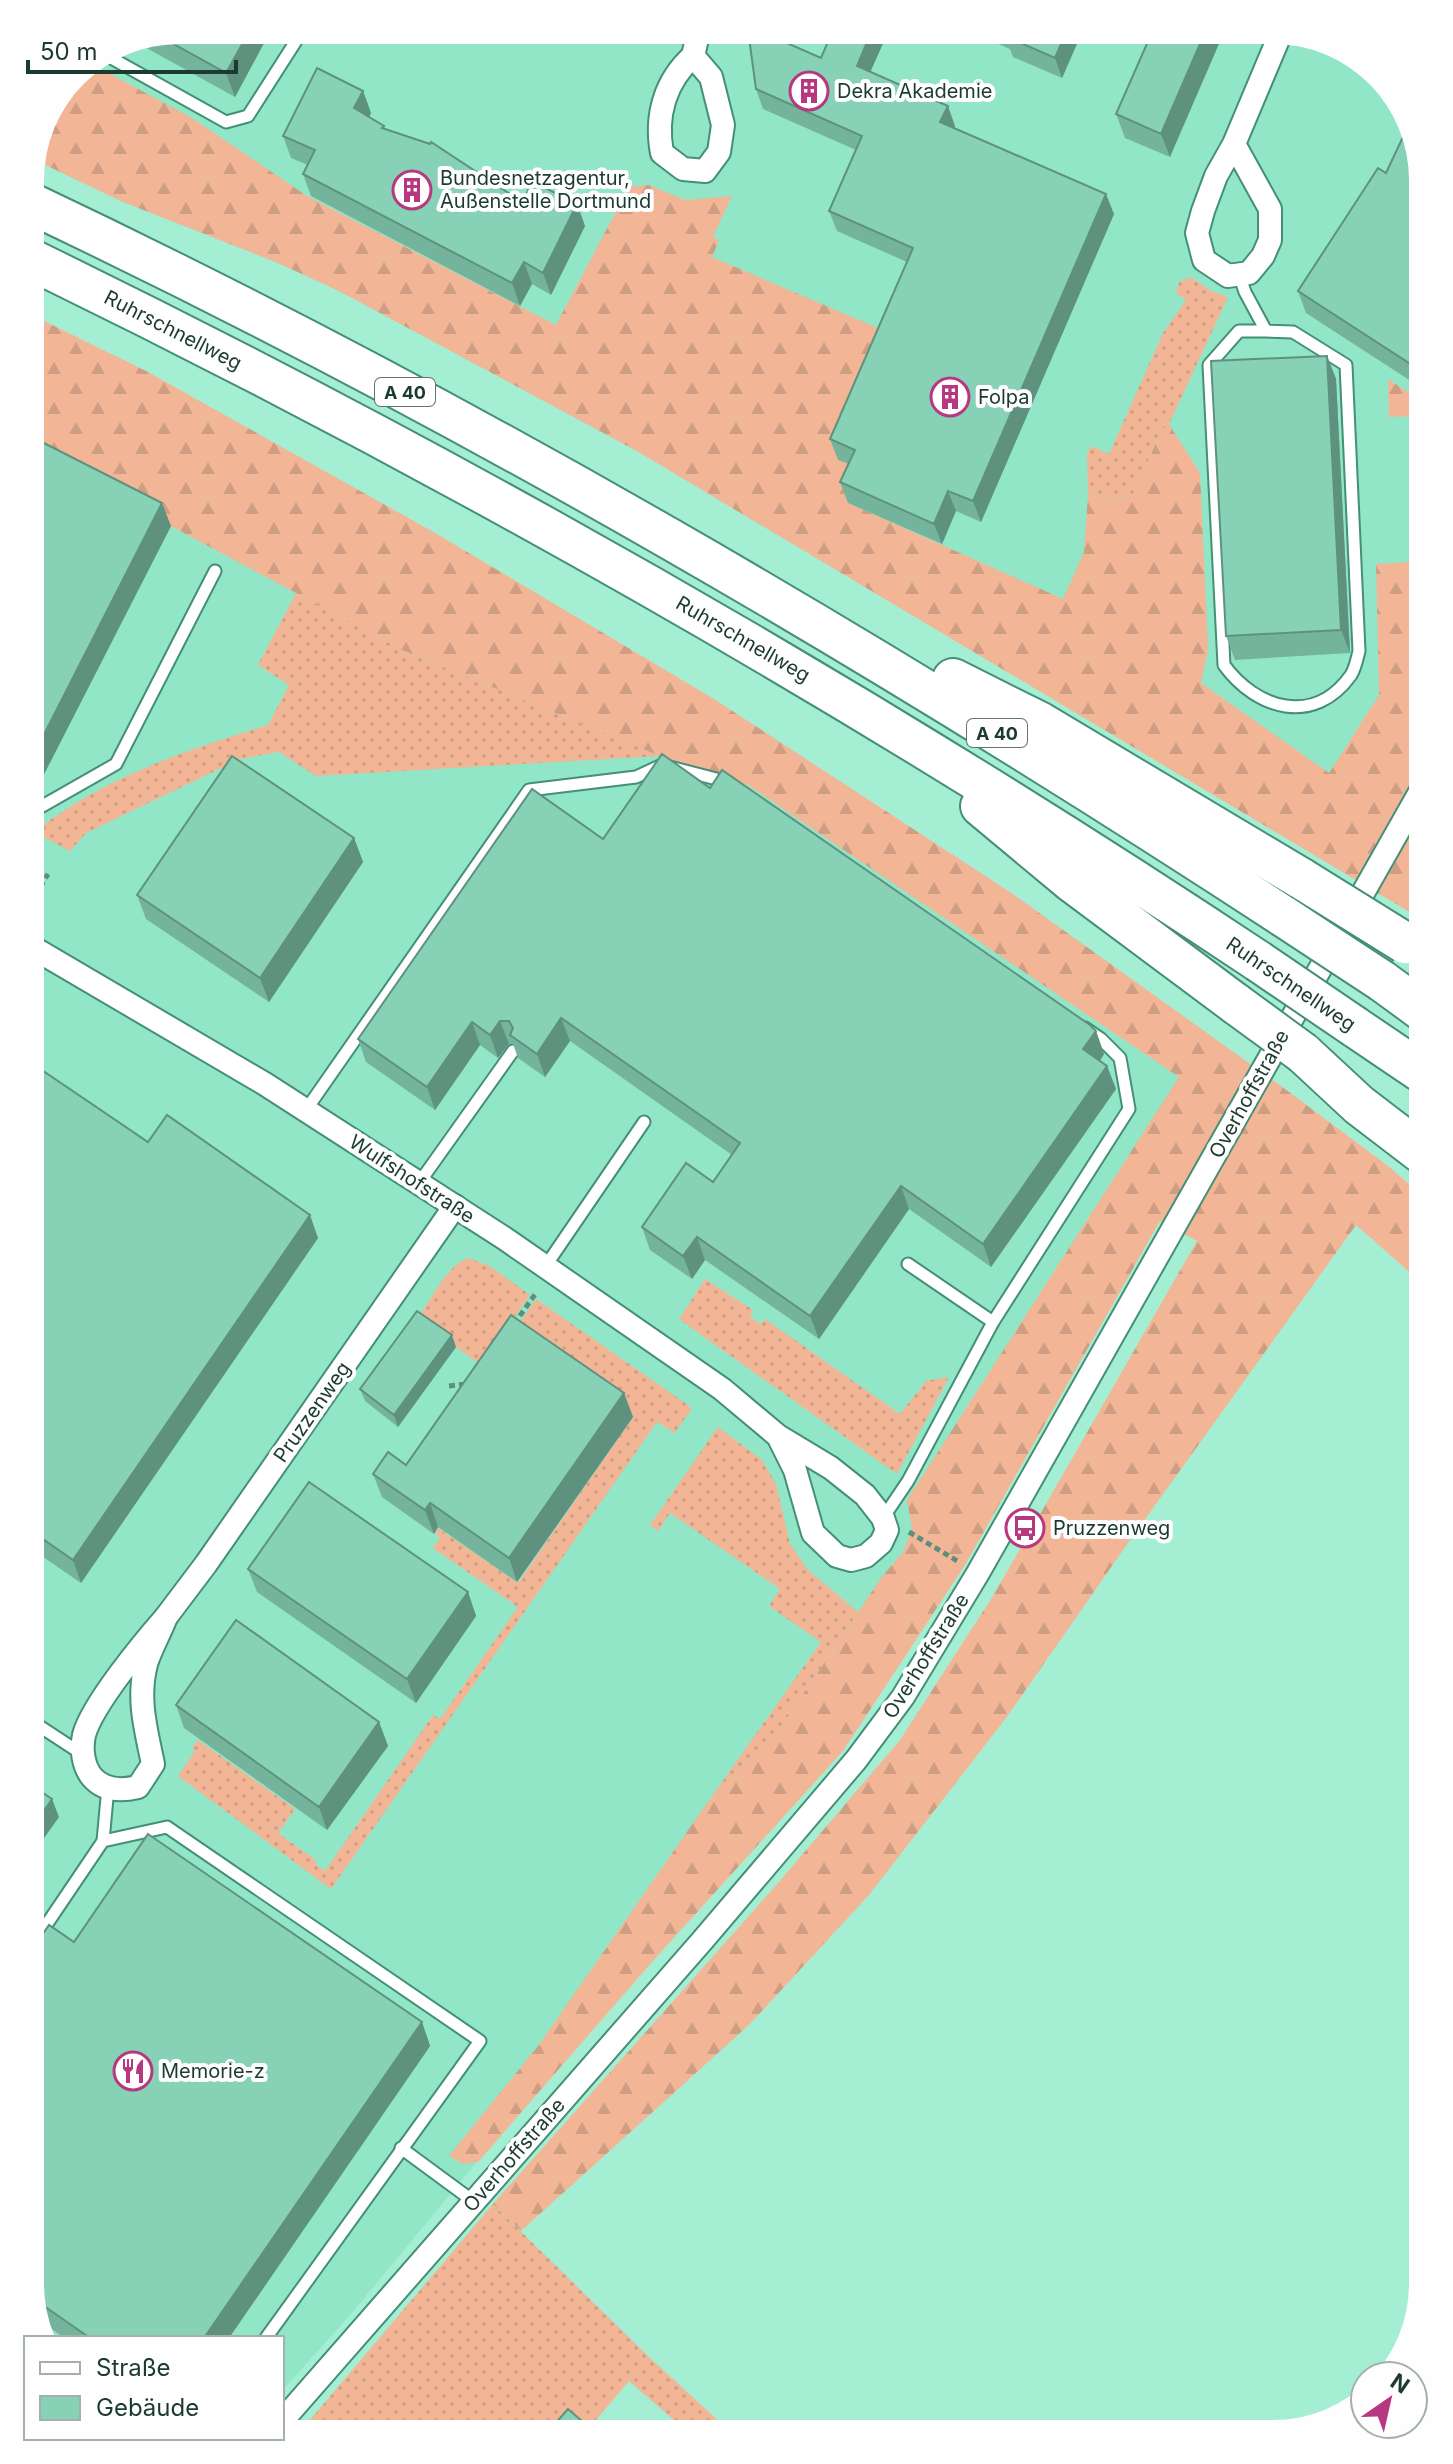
<svg xmlns="http://www.w3.org/2000/svg" width="1453" height="2464" viewBox="0 0 1453 2464" font-family="Inter,sans-serif">
<defs>
<pattern id="grass-dots" width="8" height="8" patternUnits="userSpaceOnUse" patternTransform="scale(2)"><rect width="8" height="8" fill="#f2b696"/><path d="M2 2h.1M6 6h.1" fill="none" stroke="#cf9d82" stroke-width="1.8" stroke-linecap="round"/></pattern>
<pattern id="forest-firs" width="22" height="20" patternUnits="userSpaceOnUse" patternTransform="scale(2)"><rect width="22" height="20" fill="#f2b696"/><path d="M5 1l3.5 6h-7zM16 11l3.5 6h-7z" fill="#cf9d82"/></pattern>
</defs>
<rect width="100%" height="100%" fill="#a4efd4"/>
<g fill="#90e6c7">
<polygon points="181,30 1283,30 1356,56 1408,114 1423,181 1423,874 857,577 635,450 339,291 278,263 123,202 35,160 74,74 123,41"/>
<polygon points="30,436 219,536 748,775 1193,1077 726,1861 351,2314 282,2391 282,2338 43,2338 30,2283"/>
</g>
<g fill="url(#grass-dots)">
<polygon points="1191,277 1211,291 1228,297 1169,424 1163,428 1131,498 1088,495 1087,454 1091,446 1109,454 1163,333 1186,300 1176,293 1179,282"/>
<path d="M 296,593 L 402,650 L 660,756 L 316,776 L 279,752 L 240,759 L 86,833 L 70,851 L 34,832 C 103,778 185,750 268,725 L 289,685 L 258,665 Z"/>
<path d="M 469,1258 L 491,1267 L 530,1295 L 481,1365 L 417,1319 C 431,1301 446,1265 469,1258 Z"/>
<polygon points="705,1279 753,1310 750,1317 761,1324 765,1319 900,1414 926,1381 947,1377 948,1379 897,1474 679,1319"/>
<polygon points="536,1299 692,1408 675,1433 657,1422 331,1889 178,1776 195,1751 192,1747 198,1740 295,1809 278,1833 317,1861 315,1864 325,1871 433,1715 440,1719 518,1607 433,1548 440,1537 435,1533 438,1528 518,1583 633,1417 512,1333"/>
<polygon points="718,1427 762,1460 776,1484 790,1544 808,1570 858,1612 775,1736 705,1806 821,1642 769,1606 780,1589 670,1513 658,1531 650,1525"/>
<polygon points="493,2204 648,2356 733,2434 690,2434 629,2381 584,2434 298,2434"/>
</g>
<g fill="url(#forest-firs)">
<polygon points="90,63 192,118 307,196 556,325 629,187 649,185 685,200 732,196 713,237 719,240 712,257 892,334 862,470 848,503 1063,599 1084,552 1088,495 1131,498 1163,428 1169,424 1200,473 1208,649 1201,683 1329,773 1379,695 1376,564 1423,561 1423,920 635,450 339,291 278,263 123,202 35,160 74,74"/>
<polygon points="30,314 146,371 437,534 714,699 1013,894 1281,1086 1388,1166 1423,1196 1423,1284 1356,1225 1128,1543 1006,1718 869,1895 749,2025 521,2231 493,2204 778,1883 900,1740 993,1596 1197,1241 1160,1221 965,1565 843,1751 652,1962 478,2162 463,2164 449,2156 538,2046 705,1806 775,1736 881,1578 903,1552 912,1529 907,1500 1179,1077 748,785 660,756 402,650 171,526 30,455"/>
<polygon points="1388,379 1423,402 1423,416 1389,417"/>
</g>
<g fill="none" stroke-linecap="round" stroke-linejoin="round">
<defs>
<g id="service">
<polyline points="104,54 226,122 248,116 303,30"/>
<path d="M 1239,274 L 1245,292 L 1266,331 L 1239,331 L 1209,365 L 1224,665 C 1256,709 1314,727 1351,675 C 1355,669 1357,659 1359,651 L 1346,365 L 1293,332 L 1266,331"/>
<polyline points="30,813 116,764 215,571"/>
<polyline points="306,1110 529,790 636,777 662,765 728,782"/>
<polyline points="419,1183 513,1051"/>
<polyline points="545,1267 644,1122"/>
<polyline points="993,1322 1129,1109 1120,1058 1101,1039 1085,1028"/>
<polyline points="883,1518 908,1481 993,1322 908,1264"/>
<polyline points="30,1720 82,1754"/>
<polyline points="103,1841 108,1787"/>
<polyline points="30,1949 103,1841 167,1827 480,2041 266,2338"/>
<polyline points="401,2148 473,2201"/>
</g>
<g id="minor">
<path d="M 693,56 L 711,77 L 723,125 L 719,152 L 705,171 L 683,169 L 662,153 C 655,116 665,81 693,56 Z"/>
<polyline points="693,56 699,30"/>
<polyline points="1234,144 1270,209 1270,240 1263,256 1249,273 1228,276 1204,260 1197,233 1203,211 1216,176 1234,144 1282,30"/>
<polyline points="30,946 265,1084 504,1238 722,1389 778,1436 831,1468 865,1495 883,1518 887,1530 881,1543 866,1556 851,1560 837,1556 813,1533 795,1470 778,1436"/>
<polyline points="166,1617 206,1564 455,1206"/>
<path d="M 166,1617 C 160,1633 151,1648 146,1664 C 137,1699 146,1730 153,1764 L 138,1787 C 121,1791 104,1791 92,1777 C 83,1766 81,1749 84,1735 C 92,1705 144,1642 166,1617 Z"/>
<polyline points="282,2421 702,1941 856,1760 903,1697 978,1573 1423,787"/>
</g>
<g id="motorway">
<path d="M 30,203 C 465,409 880,653 1283,916"/>
<path d="M 30,259 C 455,466 865,700 1258,961"/>
<polyline points="953,679 1039,722 1302,879"/>
<polyline points="981,806 1071,881 1236,1004"/>
<polyline points="1382,981 1423,1011"/>
<polyline points="1355,1027 1423,1073"/>
<polyline points="1303,1053 1359,1105 1423,1154"/>
</g>
</defs>
<use href="#service" stroke="#448f76" stroke-width="15"/>
<use href="#minor" stroke="#448f76" stroke-width="26"/>
<use href="#motorway" stroke="#448f76" stroke-width="44"/>
<g stroke="#5c8f7d" stroke-width="5" stroke-dasharray="6 4" stroke-linecap="butt">
<polyline points="362,30 367,39"/>
<polyline points="30,904 48,874"/>
<polyline points="514,1324 536,1293"/>
<polyline points="449,1386 466,1384"/>
<polyline points="909,1532 959,1562"/>
</g>
<use href="#service" stroke="#fff" stroke-width="11"/>
<use href="#minor" stroke="#fff" stroke-width="22"/>
<use href="#motorway" stroke="#fff" stroke-width="40"/>
<defs>
<g id="motorway-bridge">
<polyline points="1302,879 1405,943"/>
<polyline points="1283,916 1382,981"/>
<polyline points="1258,961 1355,1027"/>
<polyline points="1236,1004 1303,1053"/>
</g>
</defs>
<use href="#motorway-bridge" stroke="#448f76" stroke-width="44" stroke-linecap="butt"/>
<use href="#motorway-bridge" stroke="#fff" stroke-width="40"/>
</g>
<g fill="#74b49d">
<polygon points="180,30 271,30 235,97 132,40"/>
<polygon points="574,30 606,30 599,43"/>
<polygon points="833,30 889,30 870,72 955,126 954,128 1114,214 981,522 956,511 942,544 848,503 840,482 849,464 838,460 830,439 907,262 837,231 829,211 856,150 763,109 756,89 821,58"/>
<polygon points="966,30 1083,30 1062,78 1013,57 1010,49"/>
<polygon points="1153,30 1170,157 1125,138 1116,114"/>
<polygon points="363,91 371,113 369,117 384,126 385,129 519,200 524,199 577,204 585,226 551,295 532,284 520,306 311,196 303,174 308,165 291,158 283,136"/>
<polygon points="1386,173 1423,180 1423,376 1417,385 1306,313 1298,291"/>
<polygon points="1327,356 1336,379 1350,653 1235,660 1226,636"/>
<polygon points="30,436 171,526 38,786 30,782"/>
<polygon points="710,788 1096,1031 1104,1054 1100,1061 1107,1066 1116,1089 991,1267 909,1209 819,1339 705,1260 692,1279 650,1250 642,1227 713,1182 732,1155 570,1041 545,1077 518,1058 513,1044 509,1044 498,1058 480,1045 435,1110 366,1062 358,1039 603,839"/>
<polygon points="354,838 363,862 269,1002 146,919 137,895"/>
<polygon points="30,1062 148,1142 318,1238 81,1583 30,1548"/>
<polygon points="456,1347 398,1427 365,1401 360,1389"/>
<polygon points="624,1393 633,1417 517,1582 438,1527 434,1534 382,1497 373,1474 406,1465"/>
<polygon points="248,1569 468,1592 476,1616 416,1703 257,1592"/>
<polygon points="176,1705 379,1722 388,1746 327,1830 184,1728"/>
<polygon points="74,1942 422,2022 430,2046 229,2338 64,2338 39,2320 30,2284"/>
</g>
<g fill="#5e927f">
<polygon points="250,30 271,30 235,97 226,73"/>
<polygon points="594,30 606,30 599,43"/>
<polygon points="872,30 889,30 864,86 857,66"/>
<polygon points="1067,30 1083,30 1062,78 1055,58"/>
<polygon points="1206,30 1225,30 1170,157 1161,134"/>
<polygon points="363,91 371,113 362,130 354,108"/>
<polygon points="948,106 955,126 948,143 940,122"/>
<polygon points="1106,194 1114,214 981,522 973,501"/>
<polygon points="577,204 585,226 551,295 543,273"/>
<polygon points="524,262 532,284 520,306 512,283"/>
<polygon points="1419,348 1423,359 1423,376 1417,385 1409,363"/>
<polygon points="1327,356 1336,379 1350,653 1341,630"/>
<polygon points="948,491 956,511 942,544 934,524"/>
<polygon points="162,503 171,526 38,786 30,762"/>
<polygon points="354,838 363,862 269,1002 260,978"/>
<polygon points="561,1018 570,1041 545,1077 537,1054"/>
<polygon points="500,1021 509,1044 498,1058 490,1035"/>
<polygon points="472,1022 480,1045 435,1110 427,1087"/>
<polygon points="1096,1031 1104,1054 1092,1072 1083,1049"/>
<polygon points="1107,1066 1116,1089 991,1267 983,1244"/>
<polygon points="901,1186 909,1209 819,1339 810,1316"/>
<polygon points="310,1215 318,1238 81,1583 73,1560"/>
<polygon points="697,1237 705,1260 692,1279 683,1256"/>
<polygon points="452,1335 456,1347 398,1427 394,1415"/>
<polygon points="624,1393 633,1417 517,1582 509,1558"/>
<polygon points="430,1503 438,1527 434,1534 425,1510"/>
<polygon points="468,1592 476,1616 416,1703 407,1679"/>
<polygon points="379,1722 388,1746 327,1830 319,1807"/>
<polygon points="52,1799 59,1817 30,1858 30,1831"/>
<polygon points="422,2022 430,2046 229,2338 204,2338"/>
</g>
<g fill="#87d1b6" stroke="#5e927f" stroke-width="2">
<polygon points="180,30 250,30 226,73 157,35"/>
<polygon points="748,30 757,30 821,58 833,30 872,30 857,66 948,106 940,122 1106,194 973,501 948,491 934,524 840,482 855,450 830,439 913,248 829,211 862,136 756,89"/>
<polygon points="1005,30 1067,30 1055,58 1005,36 1007,31"/>
<polygon points="1153,30 1206,30 1161,134 1116,114"/>
<polygon points="317,68 363,91 354,108 384,126 382,128 430,144 431,142 519,200 520,197 524,199 532,181 577,204 543,273 524,262 512,283 303,174 315,150 283,136"/>
<polygon points="1410,122 1423,180 1423,351 1419,348 1409,363 1298,291 1378,168 1386,173"/>
<polygon points="1327,356 1341,630 1226,636 1211,361"/>
<polygon points="30,436 162,503 30,762"/>
<polygon points="662,754 710,788 722,770 1090,1025 1096,1031 1083,1049 1107,1066 983,1244 901,1186 810,1316 697,1237 683,1256 642,1227 686,1163 713,1182 740,1143 561,1018 537,1054 510,1035 513,1028 509,1021 500,1021 490,1035 472,1022 427,1087 358,1039 532,789 603,839"/>
<polygon points="232,756 354,838 260,978 137,895"/>
<polygon points="30,1062 148,1142 167,1115 310,1215 73,1560 30,1530"/>
<polygon points="417,1311 452,1335 394,1415 360,1389"/>
<polygon points="511,1315 624,1393 509,1558 430,1503 425,1510 373,1474 388,1452 406,1465"/>
<polygon points="309,1482 468,1592 407,1679 248,1569"/>
<polygon points="236,1620 379,1722 319,1807 176,1705"/>
<polygon points="30,1784 52,1799 30,1831"/>
<polygon points="148,1834 422,2022 204,2338 90,2338 34,2299 30,2284 30,1952 49,1925 74,1942"/>
<polygon points="568,2409 597,2434 546,2434"/>
</g>
<defs>
<symbol id="building-ring" viewBox="-11 -11 22 22"><circle r="9.5" fill="#fefefe" stroke="#b83781" stroke-width="1.5"/><path d="M-4-6H4V6H1V3H-1V6H-4ZM-2.5-4.3h1.7v1.8h-1.7ZM.8-4.3h1.7v1.8H.8ZM-2.5-1h1.7V.8h-1.7ZM.8-1h1.7V.8H.8Z" fill="#b83781"/></symbol>
<symbol id="bus-ring" viewBox="-11 -11 22 22"><circle r="9.5" fill="#fefefe" stroke="#b83781" stroke-width="1.5"/><path d="M-5-6H5V4H4V6H2V4H-2V6H-4V4H-5ZM-3.5-4V0h7V-4ZM-3.5 1.2v1.5H-2V1.2ZM2 1.2v1.5H3.5V1.2Z" fill="#b83781"/></symbol>
<symbol id="restaurant-ring" viewBox="-11 -11 22 22"><circle r="9.5" fill="#fefefe" stroke="#b83781" stroke-width="1.5"/><path d="M-5-6h1v4h1v-4h1v4h1v-4h1v5L-1.5 .5V6h-2V.5L-5-1ZM5-6V6H3V1.5H1.5Q1.5-4 5-6Z" fill="#b83781"/></symbol>
</defs>
<g fill-rule="evenodd">
<use href="#building-ring" x="787" y="69" width="44" height="44"/>
<use href="#building-ring" x="390" y="168" width="44" height="44"/>
<use href="#building-ring" x="928" y="375" width="44" height="44"/>
<use href="#bus-ring" x="1003" y="1506" width="44" height="44"/>
<use href="#restaurant-ring" x="111" y="2049" width="44" height="44"/>
</g>
<g text-anchor="middle" dominant-baseline="central" stroke-width="8" stroke-linejoin="round" paint-order="stroke">
<g fill="#fefefe" stroke="#60766e" stroke-width="2">
<rect x="375" y="378" width="60" height="28" rx="6"/>
<rect x="967" y="719" width="60" height="28" rx="6"/>
</g>
<g font-size="18" font-weight="bold" fill="#1c3b30">
<text x="405" y="392">A 40</text>
<text x="997" y="733">A 40</text>
</g>
<g font-size="20" fill="#1c3b30" stroke="#fefefe" text-anchor="start">
<text x="837" y="91">Dekra Akademie</text>
<text x="440" y="178">Bundesnetzagentur,<tspan x="440" dy="23">Außenstelle Dortmund</tspan></text>
<text x="978" y="397">Folpa</text>
<text x="1053" y="1528">Pruzzenweg</text>
<text x="161" y="2071">Memorie-z</text>
</g>
<g font-size="20" fill="#1c3b30" stroke="#fefefe">
<text transform="translate(173 330) rotate(27)">Ruhrschnellweg</text>
<text transform="translate(743 639) rotate(30)">Ruhrschnellweg</text>
<text transform="translate(1291 984) rotate(34)">Ruhrschnellweg</text>
<text transform="translate(1249 1094) rotate(-61)">Overhoffstraße</text>
<text transform="translate(412 1179) rotate(33)">Wulfshofstraße</text>
<text transform="translate(312 1412) rotate(-55)">Pruzzenweg</text>
<text transform="translate(926 1656) rotate(-58)">Overhoffstraße</text>
<text transform="translate(514 2155) rotate(-49)">Overhoffstraße</text>
</g>
</g>
<path d="M0 0H1453V2464H0ZM180 44H1273A136 136 0 0 1 1409 180V2284A136 136 0 0 1 1273 2420H180A136 136 0 0 1 44 2284V180A136 136 0 0 1 180 44Z" fill="#fefefe" fill-rule="evenodd"/>
<rect x="24" y="2336" width="260" height="104" fill="#fefefe" stroke="#a4b0ac" stroke-width="2"/>
<rect x="40" y="2362" width="40" height="12" fill="#ffffff" stroke="#a4b0ac" stroke-width="2"/>
<text x="96" y="2376" font-size="24" fill="#1c3b30">Straße</text>
<rect x="40" y="2396" width="40" height="24" fill="#87d1b6" stroke="#a4b0ac" stroke-width="2"/>
<text x="96" y="2416" font-size="24" fill="#1c3b30">Gebäude</text>
<g transform="translate(1389 2400) rotate(34)"><circle r="38" fill="#fefefe" stroke="#a4b0ac" stroke-width="2"/>
<path d="M0-6L14 30L0 20L-14 30Z" fill="#b83781"/>
<text y="-12" font-size="22" font-weight="bold" text-anchor="middle" fill="#1c3b30">N</text>
</g>
<path d="M28 60v12h208v-12" fill="none" stroke="#1c3b30" stroke-width="4"/>
<text x="40" y="60" font-size="24" fill="#1c3b30" stroke="#fefefe" stroke-width="6" paint-order="stroke">50 m</text>
</svg>
